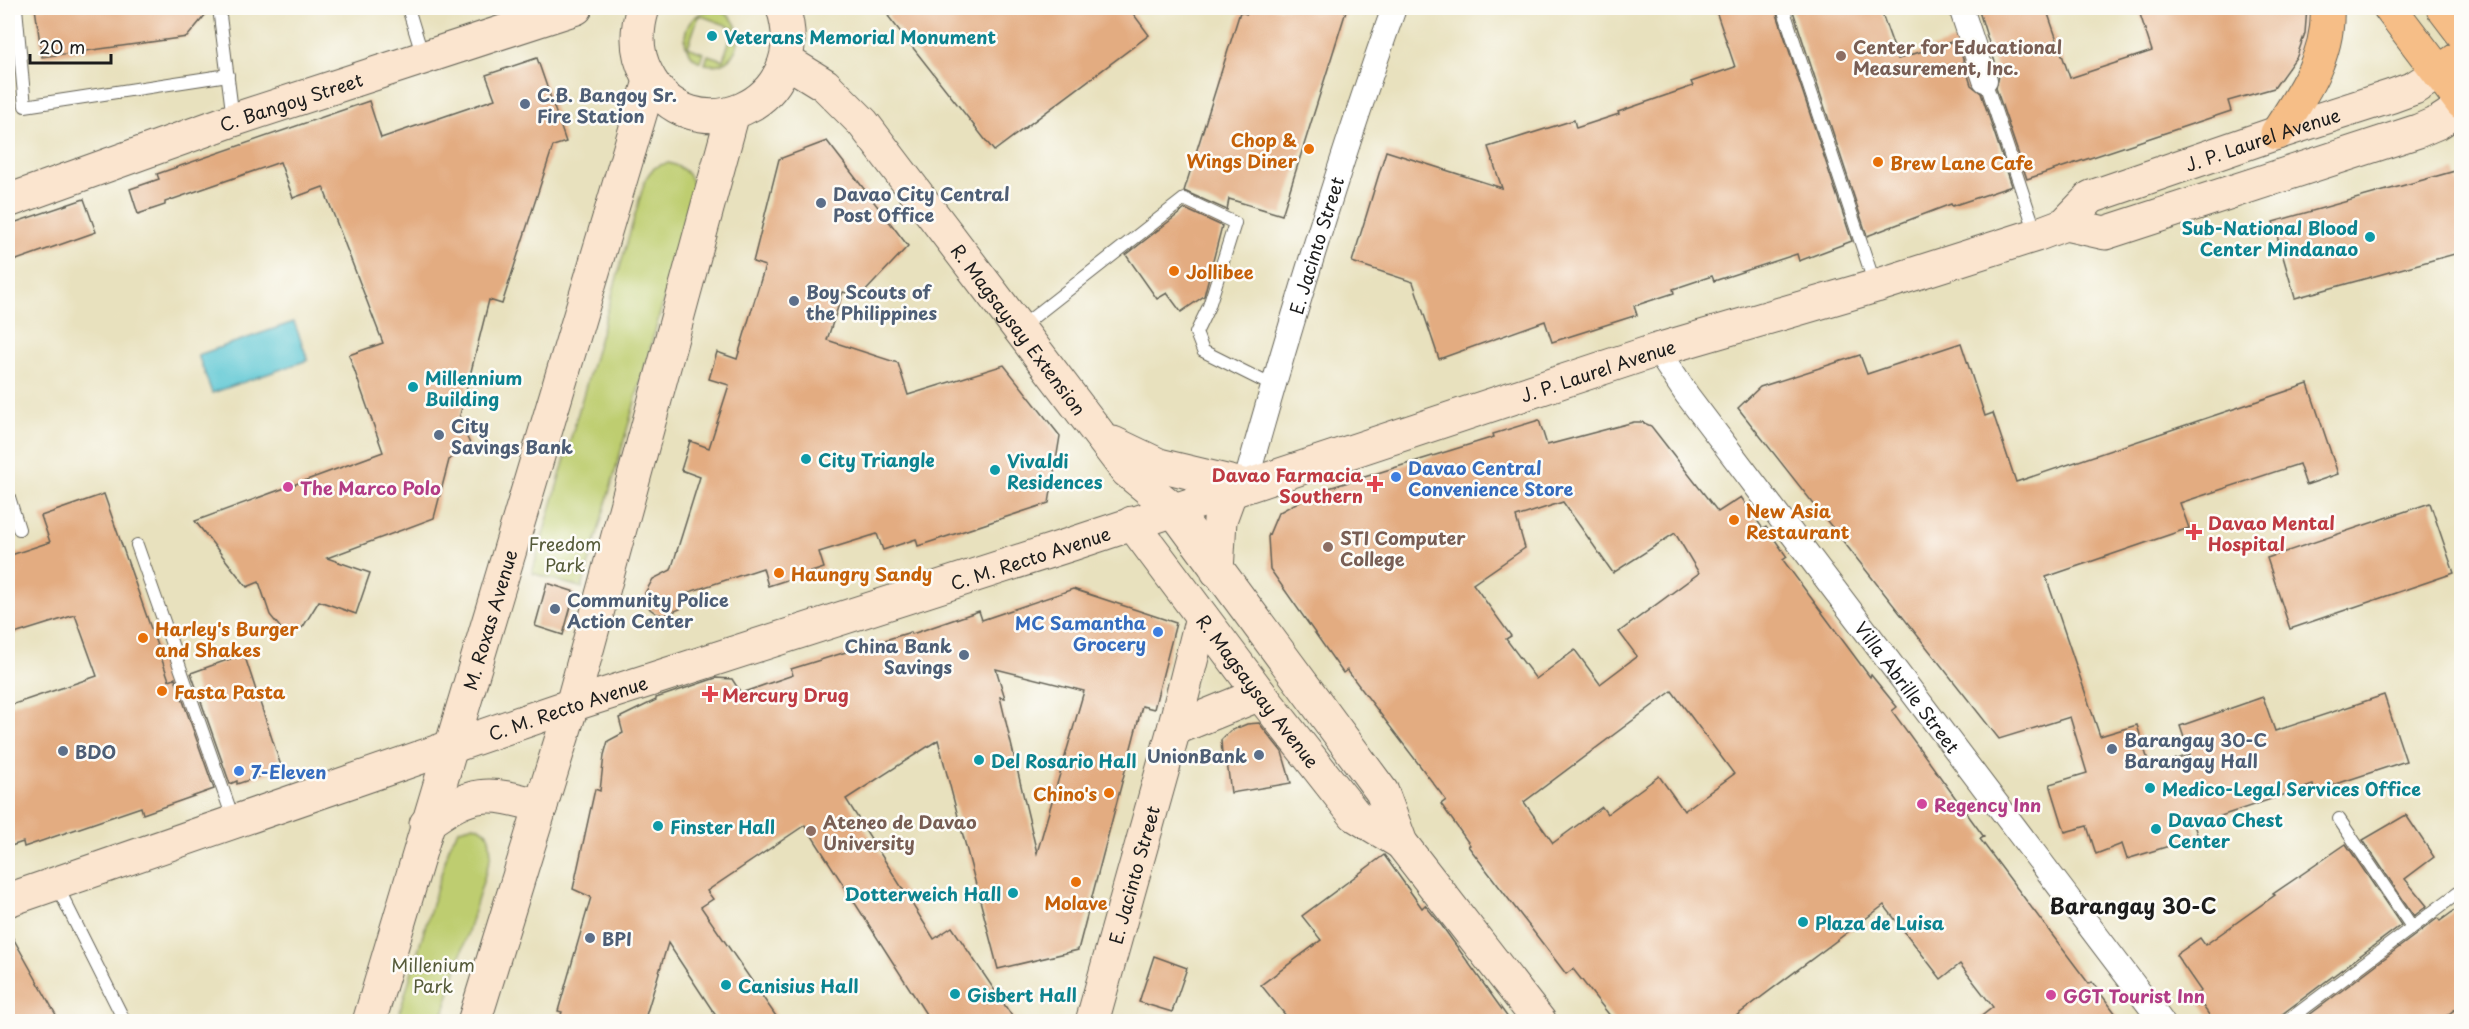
<svg xmlns="http://www.w3.org/2000/svg" width="2469" height="1029" viewBox="0 0 2469 1029" font-family="'Playpen Sans',sans-serif">
<rect width="100%" height="100%" fill="#fdfcf7"/>
<filter id="ink" filterUnits="userSpaceOnUse"><feTurbulence type="fractalNoise" baseFrequency=".0167" numOctaves="2"/><feDisplacementMap in="SourceGraphic" scale="12" xChannelSelector="R" yChannelSelector="G"/><feConvolveMatrix kernelMatrix="1 2 1 2 8 2 1 2 1" color-interpolation-filters="sRGB"/></filter>
<filter id="wash" filterUnits="userSpaceOnUse"><feTurbulence type="fractalNoise" baseFrequency=".008" numOctaves="4" result="noise"/><feDisplacementMap in="SourceGraphic" scale="24" xChannelSelector="R" yChannelSelector="G"/><feGaussianBlur stdDeviation="1.35" result="paint"/><feColorMatrix in="noise" values="0 0 0 0 0 0 0 0 0 0 0 0 0 0 0 0 0 1.4 0 .05"/><feComposite in="paint" operator="in"/></filter>
<g filter="url(#wash)">
<rect width="100%" height="100%" fill="#e8e1be"/>
<g fill="#becd70" stroke="#6d7446" stroke-width="1.5">
<path d="M 712,10 C 752,13 744,72 705,64 L 708,55 L 723,60 L 734,28 L 699,15 L 688,47 L 703,53 L 700,62 C 674,48 684,13 712,10 Z"/>
<path d="M 669,163 C 686,168 693,176 694,194 L 582,588 L 532,573 L 645,180 C 651,169 656,165 669,163 Z"/>
<path d="M 474,825 C 492,831 489,838 491,855 L 441,1021 L 397,1021 L 451,841 L 460,829 Z"/>
</g>
<polygon fill="#5ac6d3" stroke="#3b7178" stroke-width="1.5" points="294,322 308,360 212,393 198,355"/>
<g id="blocks">
<g fill="#e3ac81" fill-rule="evenodd">
<polygon points="35,8 211,8 187,37 42,57"/>
<polygon points="901,8 1129,8 1149,35 994,151 888,16"/>
<polygon points="1249,8 1347,8 1282,215 1229,199 1227,210 1184,191 1240,12 1247,14"/>
<polygon points="1715,8 1775,8 1852,241 1799,261 1797,254 1714,281 1712,276 1673,289 1674,293 1634,306 1637,315 1552,342 1545,321 1439,359 1413,282 1352,262 1386,151 1502,188 1488,147 1574,120 1576,128 1619,114 1618,112 1693,86 1691,82 1735,67"/>
<polygon points="1792,8 1880,8 1898,59 1957,40 1971,85 1981,93 2012,186 1952,206 1951,204 1867,236"/>
<polygon points="1978,8 2046,8 2070,78 2152,51 2138,8 2307,8 2305,33 2297,56 2274,88 2228,101 2231,111 2027,179 1996,88 1999,75"/>
<polygon points="537,58 566,142 553,146 502,304 489,300 459,419 470,444 449,460 434,518 327,558 370,573 356,614 319,601 303,627 293,632 283,631 270,615 259,582 247,587 195,521 383,452 349,355 383,343 323,187 293,198 280,162 165,202 165,205 138,214 130,189 159,179 157,174 369,101 381,138 495,99 486,75"/>
<polygon points="827,141 908,246 860,297 843,292 827,340 898,363 908,395 1004,365 1060,436 1049,503 918,546 916,539 883,550 877,534 819,552 824,568 768,586 763,568 689,592 680,609 665,615 657,614 650,609 646,602 645,593 653,579 671,570 700,477 681,470 690,441 709,448 729,385 709,379 717,352 737,359 751,312 765,266 753,262 779,159"/>
<polygon points="2455,171 2462,195 2462,252 2295,298 2273,222"/>
<polygon points="84,199 96,232 8,263 8,248 13,223"/>
<polygon points="1185,209 1222,226 1204,296 1181,312 1167,293 1157,299 1126,255"/>
<polygon points="1961,343 1985,416 1993,413 2016,482 2308,384 2338,474 2306,485 2299,464 2180,503 2189,528 2046,577 2100,736 2137,725 2150,767 2190,755 2180,726 2263,697 2275,731 2384,695 2406,761 2315,791 2313,785 2194,825 2198,837 2127,859 2122,844 2096,854 2087,826 2065,832 2050,784 2087,773 2070,717 1999,739 1738,408 1760,387 1860,355 1867,374"/>
<path d="M 1539,420 L 1547,445 L 1634,422 L 1642,422 L 1651,426 L 1658,435 L 1718,512 L 1741,497 L 1763,529 L 1766,527 L 1787,557 L 1783,560 L 1829,622 L 1870,677 L 1871,675 L 1897,707 L 1892,711 L 1984,837 L 1980,839 L 2089,984 L 2092,982 L 2122,1022 L 1974,1022 L 1993,1007 L 1960,964 L 1941,979 L 1884,905 L 1728,1022 L 1615,1022 L 1573,969 L 1566,974 L 1468,846 L 1470,845 L 1441,804 L 1446,800 L 1347,670 L 1343,673 L 1270,569 L 1268,537 L 1278,513 L 1316,492 L 1494,437 L 1493,434 ZM 1563,502 L 1613,573 L 1675,533 L 1699,573 L 1619,632 L 1637,656 L 1600,684 L 1575,650 L 1536,679 L 1506,639 L 1511,636 L 1473,584 L 1525,548 L 1516,517 ZM 1672,691 L 1734,774 L 1684,811 L 1659,776 L 1607,814 L 1602,807 L 1553,843 L 1524,802 Z"/>
<polygon points="104,494 169,680 175,678 214,789 143,814 141,807 24,847 23,842 8,847 8,706 97,676 75,615 8,636 8,556 50,542 41,516"/>
<polygon points="2430,503 2454,573 2290,629 2267,558"/>
<polygon points="547,583 575,592 563,635 535,626"/>
<path d="M 1073,589 L 1176,623 L 1154,709 L 1142,706 L 1078,950 L 998,969 L 938,740 L 846,799 L 934,939 L 952,927 L 1016,1022 L 931,1022 L 805,825 L 707,891 L 713,899 L 701,907 L 780,1022 L 720,1022 L 668,943 L 644,1022 L 559,1022 L 562,1012 L 558,1011 L 591,897 L 573,889 L 595,789 L 600,791 L 604,755 L 608,741 L 623,733 L 619,718 L 656,700 L 656,698 L 716,678 L 732,679 L 741,693 L 793,675 L 791,669 L 911,632 L 912,634 L 979,611 L 982,620 ZM 996,669 L 1084,691 L 1037,853 L 1000,697 L 1005,698 Z"/>
<polygon points="244,654 282,769 237,784 237,781 230,784 191,673"/>
<polygon points="1259,723 1282,752 1291,783 1231,793 1227,762 1222,754 1221,740 1230,731 1247,724"/>
<polygon points="2406,815 2434,857 2405,879 2427,906 2414,916 2363,840"/>
<polygon points="2346,844 2401,925 2281,1015 2278,1022 2214,1022 2195,995 2201,991 2176,955 2200,938 2205,945 2275,895 2273,894"/>
<polygon points="1384,855 1422,908 1425,905 1442,926 1511,1022 1291,1022 1261,985 1321,940 1302,916"/>
<polygon points="2462,905 2462,1004 2438,1022 2300,1022 2438,918 2440,921"/>
<polygon points="8,929 60,1022 8,1022"/>
<polygon points="1154,956 1187,968 1172,1012 1139,1002"/>
</g>
</g>
</g>
<g filter="url(#ink)">
<use href="#blocks" fill-opacity="0" stroke="#636155" stroke-width="1.5"/>
<g fill="none" stroke-linecap="round" stroke-linejoin="round">
<defs>
<g id="lane">
<polyline points="16,8 25,106 228,75"/>
<polyline points="219,8 233,119"/>
<polyline points="408,8 423,57"/>
<polyline points="1783,8 1875,285"/>
<polyline points="1985,80 2036,233"/>
<polyline points="1021,327 1184,199 1235,223 1209,306 1196,333 1203,351 1273,386"/>
<polyline points="8,494 19,529"/>
<polyline points="137,545 234,821"/>
<polyline points="2339,819 2412,927"/>
<polyline points="56,884 125,1022"/>
<polyline points="2286,1022 2462,890"/>
</g>
<g id="street">
<polyline points="1961,8 1985,80"/>
<path id="s1" d="M 1657,350 L 1687,395 L 2162,1022"/>
<path id="s2" d="M 1245,485 C 1290,325 1338,165 1394,8"/>
</g>
<g id="secondary">
<path d="M 643,8 C 636,30 635,52 647,74 C 689,157 815,106 783,8"/>
<path id="s3" d="M 786,61 L 825,85 L 863,123 L 1127,471 L 1173,509 L 1382,792 L 1401,843 L 1540,1022"/>
<path id="s4" d="M 8,201 L 233,120 L 576,8"/>
<polyline points="2065,224 2105,233 2418,131 2439,122 2462,107"/>
<polyline points="1113,443 1159,465 1243,485"/>
<path id="s5" d="M 1132,523 L 1260,694 L 1355,815 L 1401,843"/>
<polyline points="1217,571 1220,520 1231,490"/>
<polyline points="1174,729 1260,694"/>
<path d="M 426,824 C 472,790 487,791 541,806"/>
<path id="s6" d="M 8,900 L 572,705 L 1072,544 L 1657,350 L 1876,286 L 2036,235 L 2065,224 L 2091,197 L 2277,133 L 2392,96 L 2414,88 L 2439,72"/>
<path id="s7" d="M 369,1022 L 650,81"/>
<polyline points="474,1022 572,705 733,113"/>
<path id="s8" d="M 1092,1022 L 1174,729 L 1202,617"/>
</g>
<g id="primary">
<polyline points="2390,8 2462,103"/>
<polyline points="2443,8 2462,33"/>
<polyline points="2439,72 2462,56"/>
<path d="M 2277,133 C 2302,95 2330,55 2327,8"/>
</g>
</defs>
<use href="#lane" stroke="#636155" stroke-width="14"/>
<use href="#street" stroke="#636155" stroke-width="26"/>
<use href="#secondary" stroke="#636155" stroke-width="35"/>
<use href="#primary" stroke="#636155" stroke-width="35"/>
<use href="#lane" stroke="#fff" stroke-width="12"/>
<use href="#street" stroke="#fff" stroke-width="24"/>
<use href="#secondary" stroke="#fbe5cf" stroke-width="33"/>
<use href="#primary" stroke="#f6be87" stroke-width="33"/>
</g>
</g>
<g fill="#0f9aa8" stroke="#fdfcf7" stroke-width="2">
<circle cx="712" cy="36" r="6"/>
<circle cx="2370" cy="237" r="6"/>
<circle cx="413" cy="387" r="6"/>
<circle cx="806" cy="459" r="6"/>
<circle cx="995" cy="470" r="6"/>
<circle cx="979" cy="760" r="6"/>
<circle cx="2150" cy="788" r="6"/>
<circle cx="658" cy="826" r="6"/>
<circle cx="2156" cy="829" r="6"/>
<circle cx="1013" cy="893" r="6"/>
<circle cx="1803" cy="922" r="6"/>
<circle cx="726" cy="985" r="6"/>
<circle cx="955" cy="994" r="6"/>
</g>
<g fill="#8d6e63" stroke="#fdfcf7" stroke-width="2">
<circle cx="1841" cy="56" r="6"/>
<circle cx="1328" cy="547" r="6"/>
<circle cx="811" cy="831" r="6"/>
</g>
<g fill="#5c6f8a" stroke="#fdfcf7" stroke-width="2">
<circle cx="525" cy="104" r="6"/>
<circle cx="821" cy="203" r="6"/>
<circle cx="794" cy="301" r="6"/>
<circle cx="439" cy="435" r="6"/>
<circle cx="555" cy="609" r="6"/>
<circle cx="964" cy="655" r="6"/>
<circle cx="2112" cy="749" r="6"/>
<circle cx="63" cy="751" r="6"/>
<circle cx="1259" cy="755" r="6"/>
<circle cx="590" cy="938" r="6"/>
</g>
<g fill="#e8710a" stroke="#fdfcf7" stroke-width="2">
<circle cx="1309" cy="149" r="6"/>
<circle cx="1878" cy="162" r="6"/>
<circle cx="1174" cy="271" r="6"/>
<circle cx="1734" cy="520" r="6"/>
<circle cx="779" cy="573" r="6"/>
<circle cx="143" cy="638" r="6"/>
<circle cx="162" cy="691" r="6"/>
<circle cx="1109" cy="793" r="6"/>
<circle cx="1076" cy="882" r="6"/>
</g>
<g fill="#3f7fe0" stroke="#fdfcf7" stroke-width="2">
<circle cx="1396" cy="477" r="6"/>
<circle cx="1158" cy="632" r="6"/>
<circle cx="239" cy="771" r="6"/>
</g>
<g fill="#e0444e" stroke="#fdfcf7" stroke-width="2">
<path d="M1372 475h6v6h6v6h-6v6h-6v-6h-6v-6h6z"/>
<path d="M2191 523h6v6h6v6h-6v6h-6v-6h-6v-6h6z"/>
<path d="M707 685h6v6h6v6h-6v6h-6v-6h-6v-6h6z"/>
</g>
<g fill="#d1479c" stroke="#fdfcf7" stroke-width="2">
<circle cx="288" cy="487" r="6"/>
<circle cx="1922" cy="804" r="6"/>
<circle cx="2051" cy="995" r="6"/>
</g>
<g text-anchor="middle" dominant-baseline="central" stroke-width="5" stroke-linejoin="round" paint-order="stroke">
<g font-size="18" font-weight="bold" fill="#0d838f" stroke="#fdfcf7" text-anchor="start">
<text x="724" y="36">Veterans Memorial Monument</text>
<text x="2358" y="227" text-anchor="end">Sub-National Blood<tspan x="2358" dy="21">Center Mindanao</tspan></text>
<text x="425" y="377">Millennium<tspan x="425" dy="21">Building</tspan></text>
<text x="818" y="459">City Triangle</text>
<text x="1007" y="460">Vivaldi<tspan x="1007" dy="21">Residences</tspan></text>
<text x="991" y="760">Del Rosario Hall</text>
<text x="2162" y="788">Medico-Legal Services Office</text>
<text x="2168" y="819">Davao Chest<tspan x="2168" dy="21">Center</tspan></text>
<text x="670" y="826">Finster Hall</text>
<text x="1001" y="893" text-anchor="end">Dotterweich Hall</text>
<text x="1815" y="922">Plaza de Luisa</text>
<text x="738" y="985">Canisius Hall</text>
<text x="967" y="994">Gisbert Hall</text>
</g>
<g font-size="18" font-weight="bold" fill="#785e54" stroke="#fdfcf7" text-anchor="start">
<text x="1853" y="46">Center for Educational<tspan x="1853" dy="21">Measurement, Inc.</tspan></text>
<text x="1340" y="537">STI Computer<tspan x="1340" dy="21">College</tspan></text>
<text x="823" y="821">Ateneo de Davao<tspan x="823" dy="21">University</tspan></text>
</g>
<g font-size="18" font-weight="bold" fill="#4e5e75" stroke="#fdfcf7" text-anchor="start">
<text x="537" y="94">C.B. Bangoy Sr.<tspan x="537" dy="21">Fire Station</tspan></text>
<text x="833" y="193">Davao City Central<tspan x="833" dy="21">Post Office</tspan></text>
<text x="806" y="291">Boy Scouts of<tspan x="806" dy="21">the Philippines</tspan></text>
<text x="451" y="425">City<tspan x="451" dy="21">Savings Bank</tspan></text>
<text x="567" y="599">Community Police<tspan x="567" dy="21">Action Center</tspan></text>
<text x="952" y="645" text-anchor="end">China Bank<tspan x="952" dy="21">Savings</tspan></text>
<text x="2124" y="739">Barangay 30-C<tspan x="2124" dy="21">Barangay Hall</tspan></text>
<text x="75" y="751">BDO</text>
<text x="1247" y="755" text-anchor="end">UnionBank</text>
<text x="602" y="938">BPI</text>
</g>
<g font-size="18" fill="#1c1c1c" stroke="#fdfcf7">
<text stroke="none"><textPath href="#s4" startOffset="300">C. Bangoy Street</textPath></text>
<text stroke="none"><textPath href="#s6" startOffset="2384">J. P. Laurel Avenue</textPath></text>
<text stroke="none"><textPath href="#s2" startOffset="250">E. Jacinto Street</textPath></text>
<text stroke="none"><textPath href="#s3" startOffset="358">R. Magsaysay Extension</textPath></text>
<text stroke="none"><textPath href="#s6" startOffset="1676">J. P. Laurel Avenue</textPath></text>
<text stroke="none"><textPath href="#s6" startOffset="1078">C. M. Recto Avenue</textPath></text>
<text stroke="none"><textPath href="#s7" startOffset="420">M. Roxas Avenue</textPath></text>
<text stroke="none"><textPath href="#s1" startOffset="420">Villa Abrille Street</textPath></text>
<text stroke="none"><textPath href="#s5" startOffset="210">R. Magsaysay Avenue</textPath></text>
<text stroke="none"><textPath href="#s6" startOffset="592">C. M. Recto Avenue</textPath></text>
<text stroke="none"><textPath href="#s8" startOffset="153">E. Jacinto Street</textPath></text>
</g>
<g font-size="18" font-weight="bold" fill="#c56008" stroke="#fdfcf7" text-anchor="start">
<text x="1297" y="139" text-anchor="end">Chop &amp;<tspan x="1297" dy="21">Wings Diner</tspan></text>
<text x="1890" y="162">Brew Lane Cafe</text>
<text x="1186" y="271">Jollibee</text>
<text x="1746" y="510">New Asia<tspan x="1746" dy="21">Restaurant</tspan></text>
<text x="791" y="573">Haungry Sandy</text>
<text x="155" y="628">Harley's Burger<tspan x="155" dy="21">and Shakes</tspan></text>
<text x="174" y="691">Fasta Pasta</text>
<text x="1097" y="793" text-anchor="end">Chino's</text>
<text x="1076" y="902" text-anchor="middle">Molave</text>
</g>
<g font-size="18" font-weight="bold" fill="#366cbe" stroke="#fdfcf7" text-anchor="start">
<text x="1408" y="467">Davao Central<tspan x="1408" dy="21">Convenience Store</tspan></text>
<text x="1146" y="622" text-anchor="end">MC Samantha<tspan x="1146" dy="21">Grocery</tspan></text>
<text x="251" y="771">7-Eleven</text>
</g>
<g font-size="18" font-weight="bold" fill="#be3a42" stroke="#fdfcf7" text-anchor="start">
<text x="1363" y="474" text-anchor="end">Davao Farmacia<tspan x="1363" dy="21">Southern</tspan></text>
<text x="2208" y="522">Davao Mental<tspan x="2208" dy="21">Hospital</tspan></text>
<text x="722" y="694">Mercury Drug</text>
</g>
<g font-size="18" font-weight="bold" fill="#b23c85" stroke="#fdfcf7" text-anchor="start">
<text x="300" y="487">The Marco Polo</text>
<text x="1934" y="804">Regency Inn</text>
<text x="2063" y="995">GGT Tourist Inn</text>
</g>
<g font-size="18" fill="#555a39" stroke="#fdfcf7">
<text x="565" y="543">Freedom<tspan x="565" dy="21">Park</tspan></text>
<text x="433" y="964">Millenium<tspan x="433" dy="21">Park</tspan></text>
</g>
<g font-size="21" font-weight="bold" fill="#1c1c1c" stroke="#fdfcf7">
<text x="2133" y="905">Barangay 30-C</text>
</g>
</g>
<rect width="2469" height="1029" fill="none" stroke="#fdfcf7" stroke-width="30"/>
<path d="M30 54v9h81v-9" fill="none" stroke="#1c1c1c" stroke-width="3"/>
<text x="39" y="54" font-size="18" fill="#1c1c1c" stroke="#fdfcf7" stroke-width="4.5" paint-order="stroke">20 m</text>
</svg>
